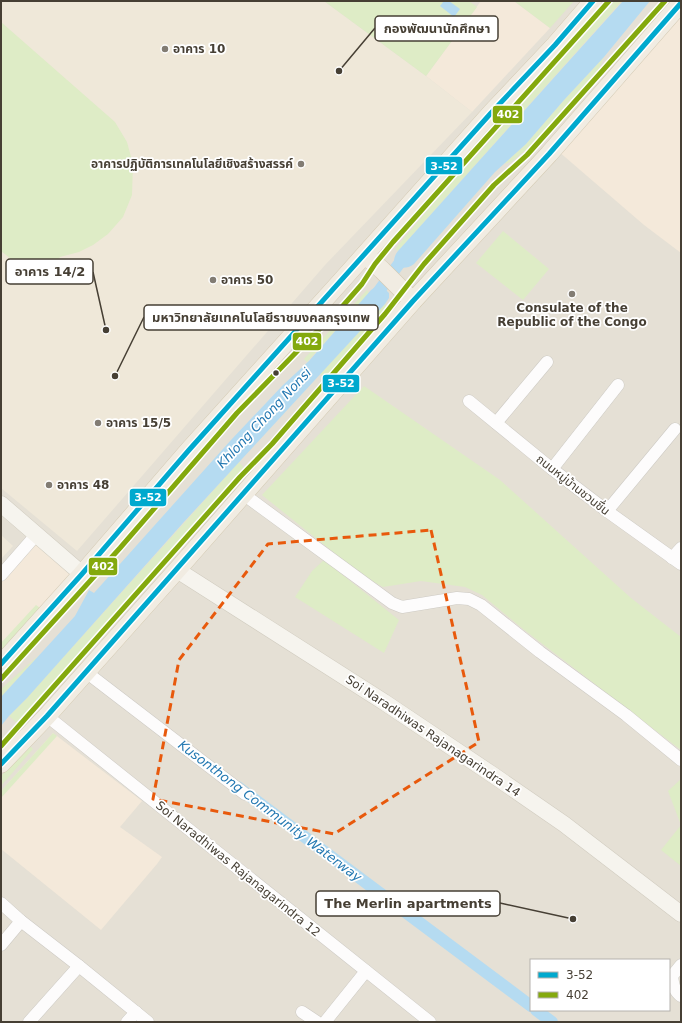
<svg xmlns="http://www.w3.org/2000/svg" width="682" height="1023" viewBox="0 0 682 1023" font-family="'DejaVu Sans','Noto Sans Thai',sans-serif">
<rect width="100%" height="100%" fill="#f0eee8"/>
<path fill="#e5e0d5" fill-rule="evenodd" d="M 1,1 L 681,1 L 681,1022 L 1,1022 ZM 531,960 L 669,960 L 669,1010 L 531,1010 Z"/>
<g fill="#f4e9da">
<polygon points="481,1 514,1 550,28 472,112 426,76"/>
<polygon points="681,14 681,253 644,225 558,151"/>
<polygon points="30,535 72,572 1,651 1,569"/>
<polygon points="53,733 142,801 120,827 162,857 157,864 101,930 1,849 1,791"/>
</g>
<g fill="#efe8d9">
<polygon points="1,1 324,1 426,76 472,112 325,265 77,551 1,488"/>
<polygon points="1,535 13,546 1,559"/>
</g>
<g fill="#deecc6">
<polygon points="324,1 469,1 477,7 426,76"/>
<polygon points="514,1 574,1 550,28"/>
<polygon points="613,1 622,1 398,251 395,249 447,187 480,152"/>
<polygon points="1,22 115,122 127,142 133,164 132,195 123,217 108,234 93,245 79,252 60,257 39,281 1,251"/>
<polygon points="604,57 599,69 527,149 511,162 504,164 526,144 564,100"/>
<polygon points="503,231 549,269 523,300 476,263"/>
<polygon points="367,290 369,293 307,362 304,359"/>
<polygon points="385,304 387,308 325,379 320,374"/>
<polygon points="364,386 500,480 631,598 681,637 681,750 523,629 482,595 465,587 421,581 383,587 363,576 262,495"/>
<polygon points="239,462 245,469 92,641 17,723 9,716 27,698 68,652"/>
<polygon points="324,560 399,620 384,653 295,597 312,571"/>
<polygon points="36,605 40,608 1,651 1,643"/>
<polygon points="39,655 1,697 1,689"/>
<polygon points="53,733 57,736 1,798 1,791"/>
<polygon points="29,745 33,749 1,786 1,776"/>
<polygon points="681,779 681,866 661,850 681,825 668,791"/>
</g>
<g fill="#b5dbf1">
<polygon points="444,1 449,1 460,9 454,17 440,6"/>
<path d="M 623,1 L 650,1 L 604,57 L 564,100 L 526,144 L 495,172 L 414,264 C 402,273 387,265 398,251 Z"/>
<polygon points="377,286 382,286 389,293 389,298 385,304 183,523 68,652 27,698 9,716 1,726 1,697 75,616 89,590 94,593 231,440 283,385 309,361 371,290"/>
</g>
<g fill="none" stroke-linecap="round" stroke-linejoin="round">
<g stroke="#b5dbf1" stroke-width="12">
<polyline points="373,299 407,253"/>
<polyline points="238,787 531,1006"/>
<polyline points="536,1010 552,1022"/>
</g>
<defs>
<g id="street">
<polyline points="469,401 552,469 607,511 681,564"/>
<polyline points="496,423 547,362"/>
<polyline points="552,469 618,385"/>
<polyline points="243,494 392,603 402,607 457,598 469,599 481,605 540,652 626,715 681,760"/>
<polyline points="607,511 675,429"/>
<polyline points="672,558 681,548"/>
<polyline points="1,575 36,535"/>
<polyline points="86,672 245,794"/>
<polyline points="47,716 430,1022"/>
<polyline points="1,903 21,921 79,966 148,1022"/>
<polyline points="1,945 21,921"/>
<path d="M 681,965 L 672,976 C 673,984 674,991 681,996"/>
<polyline points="302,1012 317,1022"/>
<polyline points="29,1022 79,966"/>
<polyline points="127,1022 136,1012"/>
<polyline points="325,1022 366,971"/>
</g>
<g id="secondary">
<polyline points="1,504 82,574"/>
<polyline points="177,570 384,702 493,775 564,824 681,914"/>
</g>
<g id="primary">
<polyline points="365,255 382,270 413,301"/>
<polyline points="1,664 82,574 189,450 342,280 491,113 555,45 593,1"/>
<polyline points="1,764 47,716 177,570 413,301 549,154 681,3"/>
</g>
</defs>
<use href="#street" stroke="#cdcac4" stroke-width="13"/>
<use href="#secondary" stroke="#d1ccc0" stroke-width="17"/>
<use href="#primary" stroke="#d4cab4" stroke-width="19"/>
<use href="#street" stroke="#fdfcfc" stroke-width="12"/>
<use href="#secondary" stroke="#f6f4ee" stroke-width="16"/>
<use href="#primary" stroke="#f1ece2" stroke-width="18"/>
<defs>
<g id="bus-1">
<polyline points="1,664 82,574 189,450 491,113 555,45 593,1"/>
<polyline points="1,764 47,716 413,301 549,154 681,3"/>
</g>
<g id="bus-2">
<polyline points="1,679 120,548 237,413 313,335 334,316 362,284 375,264 393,242 609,1"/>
<polyline points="1,746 240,477 272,444 385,314 424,264 494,185 527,155 665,1"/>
</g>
</defs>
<use href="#bus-1" stroke="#fff" stroke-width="8"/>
<use href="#bus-2" stroke="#fff" stroke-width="8"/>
<use href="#bus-1" stroke="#00a9ce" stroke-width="5"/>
<use href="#bus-2" stroke="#84a90d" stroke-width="5"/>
</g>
<path fill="none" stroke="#e8590c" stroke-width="3" stroke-dasharray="8 5" stroke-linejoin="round" d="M 431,530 L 479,742 L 334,834 L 153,799 L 179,660 L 268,544 Z"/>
<g fill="#827c73" stroke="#fff" stroke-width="1.5">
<circle cx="165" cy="49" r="4"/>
<circle cx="301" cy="164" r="4"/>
<circle cx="213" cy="280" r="4"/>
<circle cx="572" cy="294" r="4"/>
<circle cx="98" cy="423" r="4"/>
<circle cx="49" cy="485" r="4"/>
</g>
<circle fill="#463f34" stroke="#fff" stroke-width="1.5" cx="276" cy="373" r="3.5"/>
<g text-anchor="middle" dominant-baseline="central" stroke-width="3.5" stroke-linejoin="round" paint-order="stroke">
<g font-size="12" font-weight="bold" fill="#463f34" stroke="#fff" text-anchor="start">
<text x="173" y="49">อาคาร 10</text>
<text x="293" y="164" text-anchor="end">อาคารปฏิบัติการเทคโนโลยีเชิงสร้างสรรค์</text>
<text x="221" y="280">อาคาร 50</text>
<text x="572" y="308" text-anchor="middle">Consulate of the<tspan x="572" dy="14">Republic of the Congo</tspan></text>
<text x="106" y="423">อาคาร 15/5</text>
<text x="57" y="485">อาคาร 48</text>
</g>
<g font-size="12" fill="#463f34" stroke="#fff">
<text transform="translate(573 485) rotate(38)">ถนนหมู่บ้านชวนชื่น</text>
<text transform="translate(433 736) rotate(34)">Soi Naradhiwas Rajanagarindra 14</text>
<text transform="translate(238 869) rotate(39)">Soi Naradhiwas Rajanagarindra 12</text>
</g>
<g font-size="13" font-style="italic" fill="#2479b2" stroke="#fff">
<text transform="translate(264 418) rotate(-47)">Khlong Chong Nonsi</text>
<text transform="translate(270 811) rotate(37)">Kusonthong Community Waterway</text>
</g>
</g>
<path fill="none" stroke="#463f34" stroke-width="1.5" d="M339 71L375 28M106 330L93 272M115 376L144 317M573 919L500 903"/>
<g fill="#463f34" stroke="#fff" stroke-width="1.5">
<circle cx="339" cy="71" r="4"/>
<circle cx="106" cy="330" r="4"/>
<circle cx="115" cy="376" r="4"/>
<circle cx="573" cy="919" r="4"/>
</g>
<g fill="#fff" stroke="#463f34" stroke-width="1.5">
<rect x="375" y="16" width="123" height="25" rx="4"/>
<rect x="6" y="259" width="87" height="25" rx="4"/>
<rect x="144" y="305" width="234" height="25" rx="4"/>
<rect x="316" y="891" width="184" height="25" rx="4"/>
</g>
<g font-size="13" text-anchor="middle" font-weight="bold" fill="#463f34">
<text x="437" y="33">กองพัฒนานักศึกษา</text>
<text x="50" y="276">อาคาร 14/2</text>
<text x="261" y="322">มหาวิทยาลัยเทคโนโลยีราชมงคลกรุงเทพ</text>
<text x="408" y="908">The Merlin apartments</text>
</g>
<g stroke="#fff" stroke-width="1.5">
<rect x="492" y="105" width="31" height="19" rx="4" fill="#84a90d"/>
<rect x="425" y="156" width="38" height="19" rx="4" fill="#00a9ce"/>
<rect x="292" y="332" width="30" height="19" rx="4" fill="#84a90d"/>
<rect x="322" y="374" width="38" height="19" rx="4" fill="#00a9ce"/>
<rect x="129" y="488" width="38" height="19" rx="4" fill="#00a9ce"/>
<rect x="88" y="557" width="30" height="19" rx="4" fill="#84a90d"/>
</g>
<g font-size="11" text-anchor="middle" font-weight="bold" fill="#fff">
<text x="508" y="118">402</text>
<text x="444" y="170">3-52</text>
<text x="307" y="345">402</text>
<text x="341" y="387">3-52</text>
<text x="148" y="501">3-52</text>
<text x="103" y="570">402</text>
</g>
<rect width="682" height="1023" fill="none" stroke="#463f34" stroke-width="4"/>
<rect x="530" y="959" width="140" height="52" fill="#ffffff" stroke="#b5b2ae"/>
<rect x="538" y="972" width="20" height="6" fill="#00a9ce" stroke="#b5b2ae"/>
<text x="566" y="979" font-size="12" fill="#463f34">3-52</text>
<rect x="538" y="992" width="20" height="6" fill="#84a90d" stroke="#b5b2ae"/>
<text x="566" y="999" font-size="12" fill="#463f34">402</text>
</svg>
